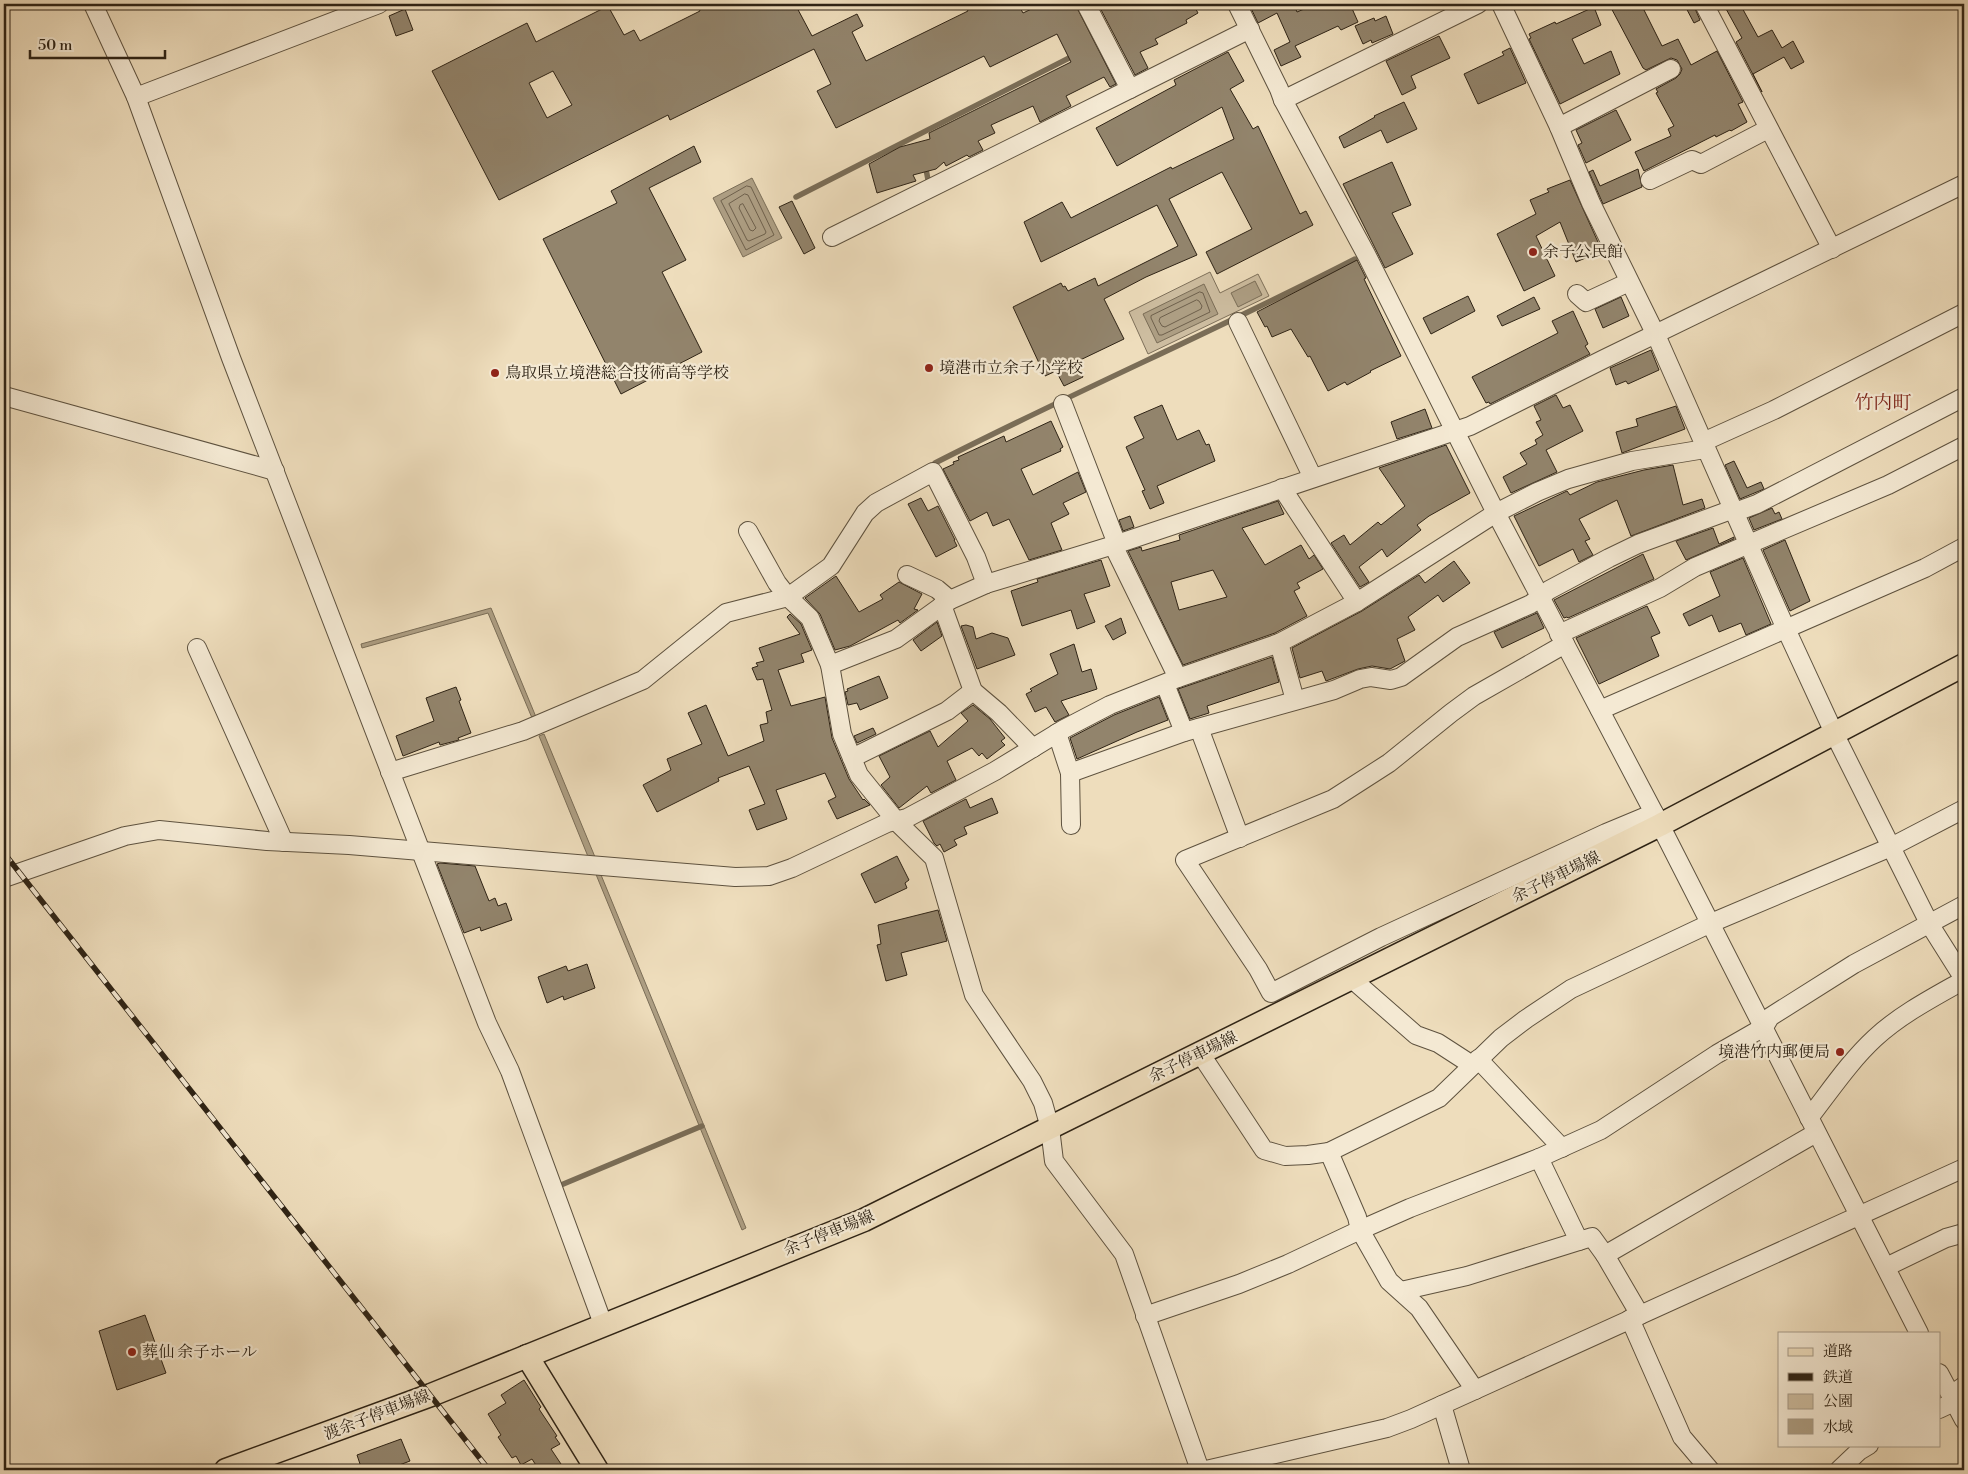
<svg xmlns="http://www.w3.org/2000/svg" width="1968" height="1474" viewBox="0 0 1968 1474" font-family="'Libre Bodoni','Noto Serif JP',serif">
<rect width="100%" height="100%" fill="#eeddbc"/>
<filter id="stains"><feTurbulence type="fractalNoise" baseFrequency=".004" numOctaves="4"/><feColorMatrix values="0 0 0 0 .2 0 0 0 0 .09 0 0 0 0 .02 0 0 0 .5 -.17"/></filter>
<radialGradient id="worn" r=".72"><stop offset=".6" stop-color="#630" stop-opacity="0"/><stop offset="1" stop-color="#630" stop-opacity=".3"/></radialGradient>
<polygon fill="#cdbda0" stroke="#7e705a" points="1210,272 1220,293 1258,274 1269,296 1148,354 1129,312"/>
<g fill="#ad9e83" stroke="#7a6d57">
<polygon points="752,178 782,238 743,257 713,198"/>
<polygon points="1255,281 1262,295 1238,307 1231,293"/>
<polygon points="1204,284 1218,314 1157,343 1143,314"/>
<polygon points="491,608 536,717 532,718 488,613 362,648 361,644"/>
<polygon points="544,734 595,857 589,859 539,736"/>
<polygon points="599,870 746,1228 742,1230 595,872"/>
</g>
<g fill="none" stroke-linecap="round" stroke-linejoin="round">
<g stroke="#6e604c" stroke-width="1">
<polygon points="747,186 751,187 774,235 746,250 721,201"/>
<polygon points="745,194 748,195 766,232 765,234 749,241 747,240 729,204"/>
<polygon points="743,204 756,228 753,231 750,230 739,208 740,205"/>
<polygon points="1200,292 1203,293 1210,312 1162,335 1159,335 1151,318 1151,316"/>
<polygon points="1197,300 1199,301 1202,306 1201,309 1165,327 1162,326 1159,321 1160,318"/>
</g>
<g stroke="#7a6d57" stroke-width="5.5">
<polyline points="1076,4 1081,13"/>
<polyline points="925,164 929,185"/>
<polyline points="796,197 1075,55"/>
<path d="M 935,463 C 1074,392 1217,330 1355,259"/>
<polyline points="561,1185 702,1126"/>
</g>
</g>
<g fill="#92846c" stroke="#2e2315" fill-rule="evenodd">
<path d="M 697,4 L 795,4 L 812,36 L 857,14 L 863,26 L 852,32 L 866,61 L 968,11 L 964,4 L 1018,4 L 1023,13 L 1042,4 L 1075,4 L 1116,84 L 1110,87 L 1104,77 L 1066,96 L 1071,106 L 1040,122 L 1033,106 L 991,125 L 995,133 L 978,141 L 983,150 L 969,157 L 967,155 L 946,166 L 944,162 L 936,169 L 913,175 L 916,181 L 877,193 L 869,164 L 900,147 L 930,139 L 929,133 L 1071,62 L 1057,34 L 990,67 L 984,56 L 836,128 L 817,91 L 831,84 L 814,49 L 670,120 L 668,115 L 499,200 L 432,71 L 527,23 L 536,42 L 608,6 L 624,35 L 634,30 L 640,41 L 700,11 ZM 553,71 L 572,105 L 547,118 L 529,83 Z"/>
<polygon points="1098,4 1193,4 1198,13 1186,20 1187,23 1155,39 1158,44 1140,52 1148,68 1135,75"/>
<polygon points="1249,4 1296,4 1294,5 1297,12 1316,4 1350,4 1358,22 1341,30 1338,26 1295,46 1301,57 1281,66 1274,50 1290,42 1277,13 1258,23"/>
<polygon points="1609,4 1641,4 1662,46 1678,39 1691,65 1717,51 1743,102 1738,104 1747,122 1731,131 1730,130 1716,137 1715,135 1644,171 1635,152 1671,136 1668,129 1674,126 1656,93 1658,92 1656,89 1676,78 1680,74 1682,69 1677,60 1671,58 1646,70 1643,68"/>
<polygon points="1684,4 1693,4 1700,20 1694,23"/>
<polygon points="1716,4 1740,4 1758,37 1772,30 1782,48 1793,41 1804,62 1791,69 1784,57 1753,74 1762,92 1736,42 1742,38 1725,7 1719,10"/>
<polygon points="1594,7 1601,25 1572,39 1584,64 1611,51 1620,74 1560,104 1529,39 1531,38 1529,34 1555,22 1556,24"/>
<polygon points="405,9 413,30 396,36 389,16"/>
<polygon points="1386,16 1393,34 1372,43 1371,40 1363,44 1355,26 1374,18 1375,21"/>
<polygon points="1439,36 1450,58 1411,76 1416,88 1402,95 1386,61"/>
<polygon points="1510,48 1526,83 1478,104 1464,74 1504,55 1502,52"/>
<polygon points="1228,52 1244,81 1230,89 1253,129 1258,126 1300,214 1306,211 1313,225 1217,274 1206,252 1252,229 1222,172 1169,199 1197,255 1146,277 1104,299 1124,339 1076,362 1083,377 1064,386 1056,371 1045,376 1013,307 1061,283 1063,287 1065,286 1068,291 1095,278 1098,286 1178,246 1157,205 1041,262 1024,222 1062,202 1071,218 1171,167 1172,169 1234,139 1222,107 1117,166 1096,128 1176,85 1174,80"/>
<polygon points="1404,102 1417,129 1387,143 1381,130 1344,148 1339,137 1375,117 1374,116"/>
<polygon points="1616,110 1631,140 1586,163 1578,145 1582,143 1576,130"/>
<polygon points="694,146 701,162 649,188 686,260 662,272 702,352 621,394 543,239 617,203 611,191"/>
<polygon points="1392,162 1411,205 1392,213 1413,254 1385,268 1343,184"/>
<polygon points="1638,169 1642,187 1603,204 1589,172 1593,170 1600,186"/>
<polygon points="1570,180 1602,251 1576,262 1560,222 1536,236 1555,276 1524,291 1497,234 1536,214 1530,200 1549,192 1547,189"/>
<polygon points="792,201 815,248 804,254 779,207"/>
<polygon points="1357,260 1366,278 1364,279 1401,356 1370,371 1371,372 1347,385 1345,382 1328,391 1310,356 1308,357 1291,329 1272,337 1267,326 1265,327 1257,312"/>
<polygon points="1468,296 1475,311 1431,334 1423,318"/>
<polygon points="1534,297 1540,309 1502,326 1497,316"/>
<polygon points="1621,297 1629,316 1603,328 1595,309"/>
<polygon points="1573,311 1588,344 1585,346 1590,354 1490,404 1489,402 1486,403 1472,377 1558,333 1552,321"/>
<polygon points="1651,350 1659,370 1628,384 1626,381 1616,385 1610,368"/>
<polygon points="1556,395 1563,408 1570,405 1583,431 1546,450 1557,472 1511,493 1503,477 1527,464 1520,453 1537,444 1535,440 1543,435 1536,422 1541,420 1534,406"/>
<polygon points="1162,405 1177,440 1199,430 1206,445 1209,444 1215,461 1157,486 1164,503 1150,509 1142,491 1145,490 1126,447 1144,438 1134,417"/>
<polygon points="1676,406 1685,429 1622,453 1616,432 1638,426 1636,419"/>
<polygon points="1425,409 1432,428 1397,439 1391,422"/>
<polygon points="1051,421 1063,447 1060,449 1061,451 1021,469 1033,495 1078,472 1086,492 1063,503 1069,514 1051,523 1062,550 1029,560 1009,519 993,526 987,512 970,521 943,469 954,464 953,462 959,460 958,457 1004,436 1006,442"/>
<polygon points="1446,445 1470,493 1429,516 1417,525 1421,530 1387,557 1382,549 1359,567 1369,582 1360,587 1331,543 1344,535 1350,545 1378,522 1381,525 1405,506 1379,468"/>
<polygon points="1734,461 1747,488 1761,482 1764,489 1740,499 1725,465"/>
<polygon points="1673,465 1683,505 1702,499 1705,508 1631,536 1617,500 1579,519 1590,539 1585,541 1593,555 1579,562 1573,549 1539,566 1514,516 1567,491 1570,495 1597,482 1644,470"/>
<polygon points="921,498 928,511 938,506 955,540 954,540 957,546 936,557 908,504"/>
<path d="M 1278,501 L 1284,514 L 1242,528 L 1265,565 L 1301,545 L 1309,559 L 1314,555 L 1323,569 L 1297,583 L 1300,588 L 1294,591 L 1307,616 L 1275,633 L 1183,665 L 1128,551 L 1141,547 L 1142,551 L 1180,540 L 1179,535 ZM 1213,570 L 1227,597 L 1179,610 L 1171,582 Z"/>
<polygon points="1772,508 1775,514 1779,512 1782,519 1754,530 1749,518"/>
<polygon points="1130,516 1134,527 1123,531 1119,520"/>
<polygon points="1713,528 1719,544 1734,537 1734,539 1686,560 1676,541"/>
<polygon points="1785,540 1810,601 1790,611 1763,550"/>
<polygon points="1643,554 1654,579 1568,618 1567,617 1564,618 1554,600"/>
<polygon points="1743,558 1771,624 1746,635 1741,623 1719,632 1712,615 1689,626 1683,614 1720,596 1710,572"/>
<polygon points="1101,560 1110,586 1084,594 1095,622 1077,629 1071,610 1022,626 1011,591 1038,582 1037,579"/>
<polygon points="1454,561 1470,583 1443,602 1438,595 1408,617 1415,630 1397,639 1405,661 1390,669 1372,666 1358,669 1326,681 1322,671 1300,678 1292,648 1362,611 1419,575 1425,583"/>
<polygon points="836,576 859,612 883,599 880,595 899,582 922,594 914,609 918,610 900,623 898,620 850,646 835,650 820,614 805,598"/>
<polygon points="1647,606 1660,633 1651,637 1659,656 1599,684 1576,638"/>
<polygon points="1537,613 1544,628 1502,648 1494,632"/>
<polygon points="790,614 801,624 812,650 801,654 804,662 778,670 791,706 825,697 832,738 849,779 863,800 864,799 870,805 837,819 828,801 836,797 825,773 776,790 787,819 757,830 749,810 765,804 749,766 718,778 719,781 657,812 643,785 671,770 667,759 702,744 688,713 706,705 728,756 764,741 760,725 768,723 766,712 772,710 763,679 757,680 752,668 758,666 756,663 764,661 759,648 800,634 787,617"/>
<polygon points="1121,618 1126,633 1113,640 1105,626"/>
<polygon points="937,622 942,636 921,651 913,640"/>
<polygon points="966,625 973,627 976,639 992,633 1008,638 1015,655 977,669 961,626"/>
<polygon points="1074,644 1082,672 1091,669 1097,689 1061,701 1069,715 1055,722 1046,707 1035,712 1026,694 1032,691 1030,689 1058,674 1050,654"/>
<polygon points="1272,657 1279,682 1207,706 1209,713 1190,719 1178,689"/>
<polygon points="879,676 888,698 860,710 857,703 848,705 845,692 848,691 847,689"/>
<polygon points="456,687 461,700 459,701 471,733 458,738 459,740 440,745 439,742 403,756 396,736 434,721 426,698"/>
<polygon points="1159,697 1168,720 1137,732 1077,759 1070,738 1114,715"/>
<polygon points="973,705 990,719 1005,738 1001,741 1005,745 987,759 982,753 979,756 972,748 947,761 956,780 931,793 927,786 899,808 881,785 890,777 879,756 930,731 938,747 968,721 961,713"/>
<polygon points="873,728 876,734 857,743 854,736"/>
<polygon points="992,798 998,813 964,827 967,834 954,840 957,845 944,852 940,844 937,846 934,843 923,821 966,799 970,808"/>
<polygon points="897,856 909,880 905,883 907,888 875,903 861,874"/>
<polygon points="440,863 475,866 489,901 495,898 498,906 506,903 512,920 481,931 480,927 464,933 437,864"/>
<polygon points="938,910 947,941 901,953 907,975 886,981 877,945 881,944 878,925"/>
<polygon points="587,964 595,988 564,1000 563,996 547,1003 538,977 566,966 568,971"/>
<polygon points="145,1315 166,1373 117,1390 99,1331"/>
<polygon points="524,1380 541,1407 539,1409 557,1436 555,1437 560,1444 551,1449 565,1470 539,1470 532,1459 521,1465 516,1456 512,1458 498,1437 501,1435 488,1414 506,1403 501,1395"/>
<polygon points="401,1439 410,1461 386,1470 362,1470 357,1455"/>
</g>
<g fill="none" stroke-linecap="round" stroke-linejoin="round">
<defs>
<g id="minor">
<polyline points="93,4 136,97 231,358 487,1023 510,1071 603,1324"/>
<polyline points="1086,4 1130,89 1250,29"/>
<polyline points="1237,4 1279,89 1283,100 1366,254 1496,513 1654,813 1919,1333"/>
<polyline points="1501,4 1559,127 1591,203 1656,335 1786,629 1835,735 1930,925 1964,979"/>
<polyline points="1704,4 1832,249"/>
<polyline points="136,97 379,4"/>
<polyline points="1283,100 1478,4"/>
<polyline points="1559,127 1671,69"/>
<polyline points="1650,180 1692,160 1701,164 1768,129"/>
<polyline points="832,237 1130,89"/>
<polyline points="1577,294 1586,302 1629,282"/>
<polyline points="1238,322 1313,478"/>
<polyline points="4,396 275,471"/>
<polyline points="1063,404 1117,544"/>
<polyline points="1703,442 1774,410 1964,313"/>
<polyline points="1282,488 1357,602"/>
<polyline points="748,531 777,583 788,597 810,618 830,665 842,734 859,775 897,822 934,858 974,995 1032,1081 1043,1103 1050,1128 1054,1161 1124,1254 1200,1470"/>
<polyline points="1113,545 1178,678"/>
<polyline points="907,575 937,589 950,600"/>
<polyline points="942,605 973,691 999,713 1033,748"/>
<polyline points="1559,634 1660,588 1695,567 1888,485 1964,446"/>
<polyline points="1279,643 1295,700"/>
<polyline points="1565,644 1474,696 1451,713 1389,763 1333,799 1185,860 1258,969 1271,993 1381,937 1606,833 1654,813"/>
<polyline points="197,648 284,842"/>
<polyline points="830,665 896,639 950,600 986,584 1117,544 1470,426 1604,359 1964,184"/>
<polyline points="1165,684 1184,732"/>
<polyline points="1600,710 1925,568 1964,547"/>
<polyline points="1199,728 1240,838"/>
<polyline points="1057,733 1070,773 1071,825"/>
<polyline points="852,758 947,711 973,691"/>
<polyline points="390,772 523,731 643,680 726,613 788,597 831,566 865,513 876,503 933,472 976,557 986,584"/>
<polyline points="1070,773 1184,732 1334,690 1360,679 1371,677 1391,680 1401,677 1457,637 1531,604 1549,590 1609,558 1638,544 1728,511 1738,511 1757,504 1964,397"/>
<polyline points="4,878 125,836 159,830 267,841 349,845 735,877 769,876 792,868 887,823 907,818 995,771 1064,729 1110,705 1178,678 1279,643 1357,602 1496,513 1537,492 1568,479 1632,461 1705,449"/>
<polyline points="1352,979 1416,1035 1438,1043 1472,1065"/>
<polyline points="1200,1053 1264,1150 1285,1156 1308,1155 1329,1152 1439,1098 1501,1038 1526,1019 1571,989 1711,923 1891,847 1964,809"/>
<polyline points="1478,1059 1562,1148"/>
<path d="M 1809,1118 C 1830,1091 1850,1061 1875,1038 C 1901,1014 1934,997 1964,980"/>
<polyline points="1605,1255 1592,1237 1579,1241 1539,1158 1601,1130 1717,1054 1764,1027 1770,1017 1854,964 1964,905"/>
<polyline points="1886,1267 1946,1238 1964,1233"/>
<polyline points="1401,1291 1467,1276 1579,1241"/>
<polyline points="1640,1315 1605,1255 1816,1133"/>
<polyline points="1145,1316 1239,1284 1288,1264 1360,1230 1357,1217 1329,1152"/>
<polyline points="1630,1319 1682,1437 1710,1470"/>
<polyline points="1939,1373 1964,1420"/>
<polyline points="1475,1390 1419,1308 1389,1281 1360,1230 1410,1208 1539,1158"/>
<polyline points="1951,1395 1964,1386"/>
<polyline points="1442,1405 1461,1470"/>
<polyline points="1939,1409 1954,1402"/>
<polyline points="1206,1470 1387,1428 1411,1419 1964,1168"/>
<polyline points="1839,1470 1859,1451 1869,1445"/>
</g>
<g id="major">
<polyline points="527,1356 597,1470"/>
<polyline points="226,1470 431,1395 864,1220 1660,825 1964,665"/>
</g>
</defs>
<use href="#minor" stroke="#5e523f" stroke-width="20"/>
<use href="#major" stroke="#2e2315" stroke-width="25"/>
<use href="#minor" stroke="#f4e9d3" stroke-width="18"/>
<use href="#major" stroke="#eeddbc" stroke-width="22"/>
<defs>
<polyline id="rail" points="4,853 489,1470"/>
</defs>
<use href="#rail" stroke="#2e2315" stroke-width="5.5"/>
<use href="#rail" stroke="#f4e9d3" stroke-width="4" stroke-dasharray="11" stroke-linecap="butt"/>
</g>
<g fill="#8f2418" stroke="#f4e9d3" stroke-width="2">
<circle cx="1533" cy="252" r="5"/>
<circle cx="929" cy="368" r="5"/>
<circle cx="495" cy="373" r="5"/>
<circle cx="1840" cy="1052" r="5"/>
<circle cx="132" cy="1352" r="5"/>
</g>
<g text-anchor="middle" dominant-baseline="central" stroke-width="4.5" stroke-linejoin="round" paint-order="stroke">
<g font-size="16" fill="#2e2315" stroke="#f4e9d3" text-anchor="start">
<text x="1543" y="252">余子公民館</text>
<text x="939" y="368">境港市立余子小学校</text>
<text x="505" y="373">鳥取県立境港総合技術高等学校</text>
<text x="1830" y="1052" text-anchor="end">境港竹内郵便局</text>
<text x="142" y="1352">葬仙 余子ホール</text>
</g>
<g font-size="16" fill="#2e2315" stroke="#f4e9d3">
<text transform="translate(1556 877) rotate(-26)">余子停車場線</text>
<text transform="translate(1193 1057) rotate(-26)">余子停車場線</text>
<text transform="translate(829 1233) rotate(-22)">余子停車場線</text>
<text transform="translate(377 1415) rotate(-21)">渡余子停車場線</text>
</g>
<g font-size="19" fill="#7a1f14" stroke="#f4e9d3">
<text x="1883" y="403">竹内町</text>
</g>
</g>
<rect width="1968" height="1474" fill="none" stroke="#eeddbc" stroke-width="20"/>
<rect x="5" y="5" width="1958" height="1464" fill="none" stroke="#2e2315" stroke-width="2.5"/>
<rect x="10" y="10" width="1948" height="1454" fill="none" stroke="#2e2315"/>
<rect x="1778" y="1332" width="162" height="115" fill="#f4e9d3" stroke="#a59a87"/>
<rect x="1788" y="1348" width="25" height="8" fill="#eeddbc" stroke="#a59a87"/>
<text x="1823" y="1356" font-size="15" fill="#2e2315">道路</text>
<rect x="1788" y="1373" width="25" height="8" fill="#2e2315" stroke="#a59a87"/>
<text x="1823" y="1382" font-size="15" fill="#2e2315">鉄道</text>
<rect x="1788" y="1394" width="25" height="15" fill="#cdbda0" stroke="#a59a87"/>
<text x="1823" y="1406" font-size="15" fill="#2e2315">公園</text>
<rect x="1788" y="1419" width="25" height="15" fill="#ad9e83" stroke="#a59a87"/>
<text x="1823" y="1432" font-size="15" fill="#2e2315">水域</text>
<path d="M30 50v8h135v-8" fill="none" stroke="#2e2315" stroke-width="2.5"/>
<text x="38" y="50" font-size="15" fill="#2e2315" stroke="#f4e9d3" stroke-width="4" paint-order="stroke">50 m</text>
<rect width="100%" height="100%" filter="url(#stains)"/>
<rect width="100%" height="100%" fill="url(#worn)"/>
</svg>
